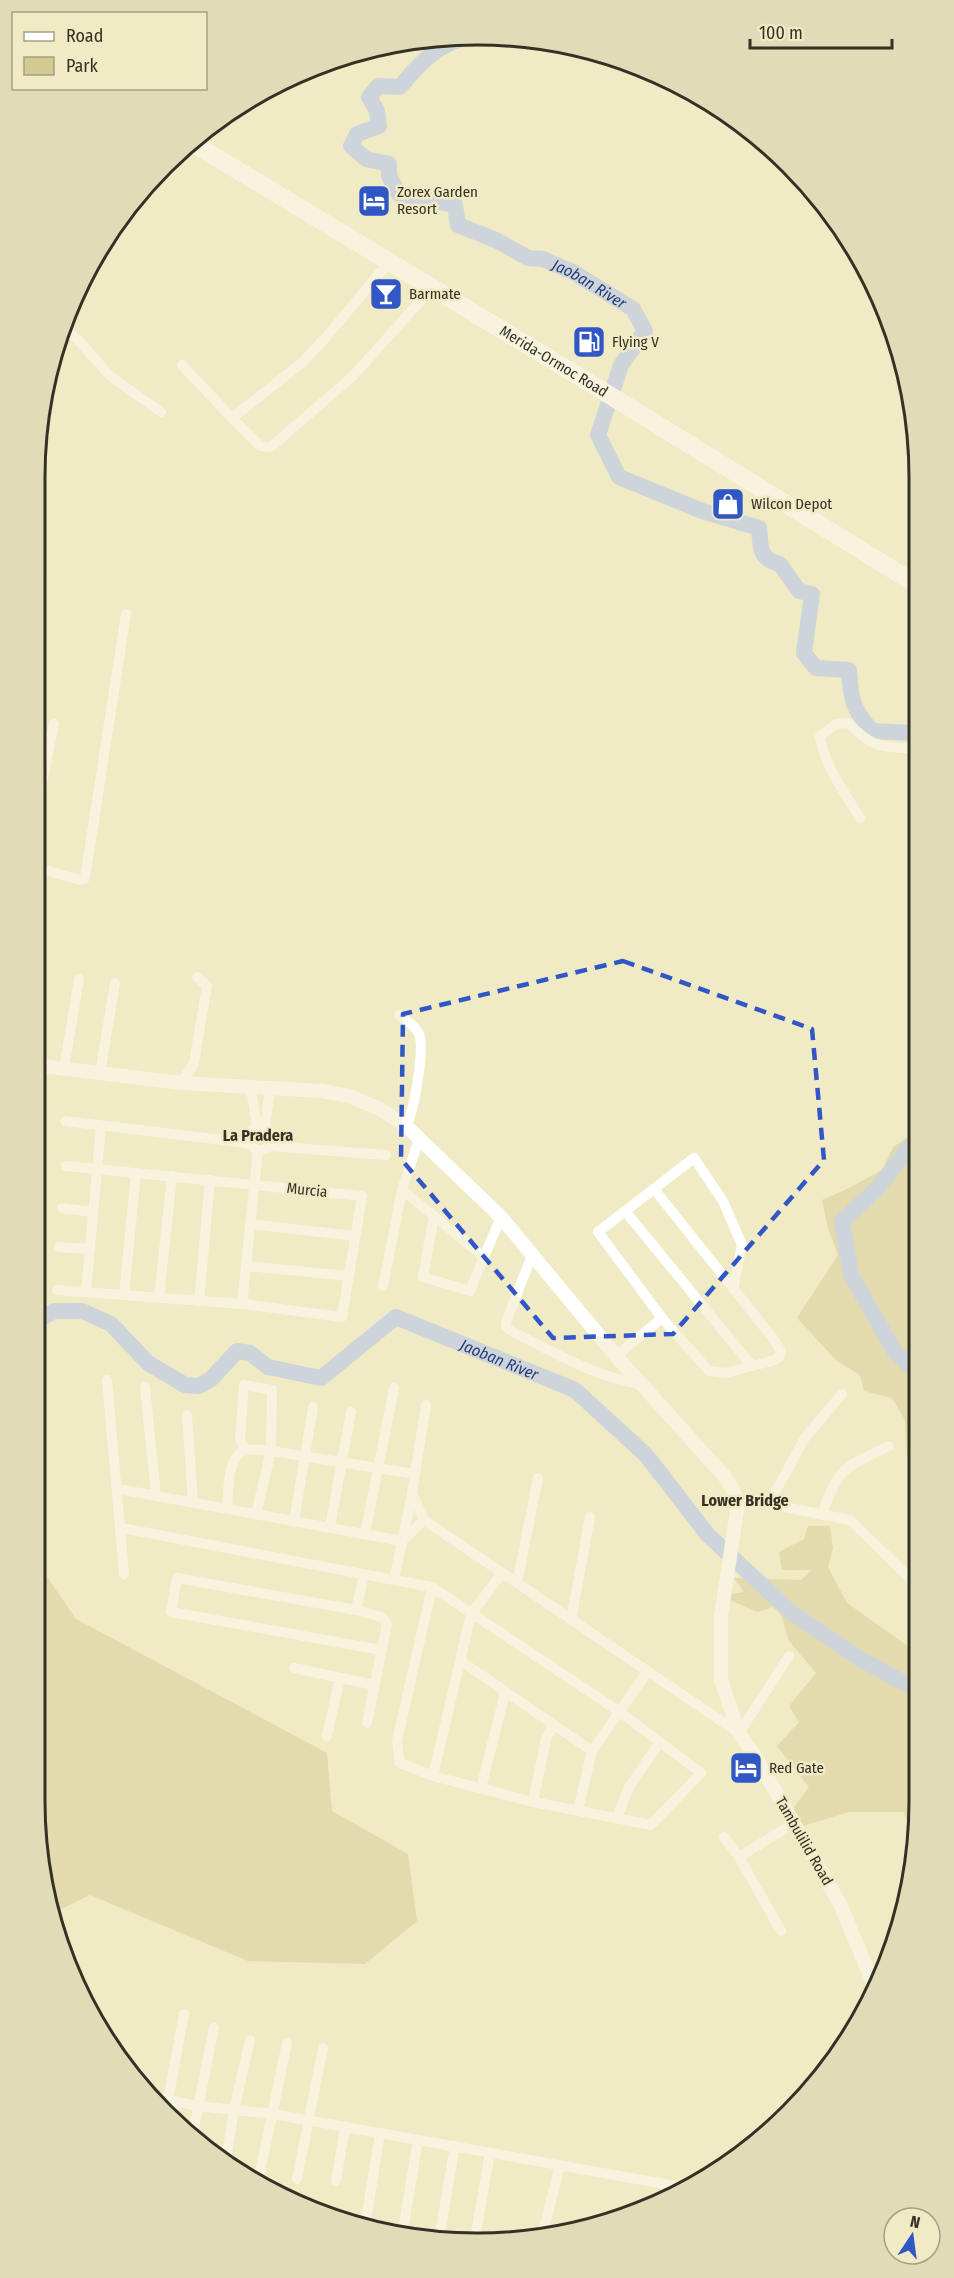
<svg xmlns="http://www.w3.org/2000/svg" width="954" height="2278" viewBox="0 0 954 2278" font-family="'Fira Sans Condensed',sans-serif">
<rect width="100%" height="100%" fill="#f0eac5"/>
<g fill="#d3ca91">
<polygon points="918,1131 919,1493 907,1455 905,1420 892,1398 864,1391 860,1375 837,1361 797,1318 838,1255 828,1228 822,1200 847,1189 882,1170 893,1147"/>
<polygon points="808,1526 830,1526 833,1548 828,1567 847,1603 919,1654 919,1801 913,1838 911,1837 904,1812 849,1812 800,1827 791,1811 809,1787 777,1746 799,1722 789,1706 816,1673 789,1641 781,1615 773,1607 758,1612 720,1596 744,1592 734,1578 801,1580 811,1570 782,1570 779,1552 804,1539"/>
<polygon points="35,1559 76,1619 327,1753 332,1811 408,1854 417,1921 365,1964 248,1961 90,1895 53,1913 35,1801"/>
</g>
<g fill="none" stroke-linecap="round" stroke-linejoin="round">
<g stroke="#a5bdf4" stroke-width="16">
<path id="s1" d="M 466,36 L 465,38 C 436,45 418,65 400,87 L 378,86 L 369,97 L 377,111 L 379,126 L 357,134 L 351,146 L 366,159 L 389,164 L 389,176 L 399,194 L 455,205 L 458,225 L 496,240 L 528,258 L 543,259 L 573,272 L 633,309 L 645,331 L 621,365 L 598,435 L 619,477 L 702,511 L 759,528 C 761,547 758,559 780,564 L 799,591 L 812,594 L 804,653 L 816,668 L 849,670 C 851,700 852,708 872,731 L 913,733 L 917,736"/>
<polyline points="918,1144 910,1146 877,1189 842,1221 851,1275 895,1352 918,1374"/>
<path id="s2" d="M 34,1322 L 54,1311 L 82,1311 L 111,1324 L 148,1363 L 185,1385 L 199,1386 L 211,1379 L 237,1351 L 250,1353 L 268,1367 L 321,1378 L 396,1317 L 575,1390 L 646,1455 L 708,1535 L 791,1612 L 860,1659 L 919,1691"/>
</g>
<g stroke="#fff" stroke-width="10">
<polyline points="62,326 80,342 110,376 161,412"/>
<polyline points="182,365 232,418 303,362 327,336 389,262"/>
<polyline points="232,418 260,446 271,447 354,375 432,288"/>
<path d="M 860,818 C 845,793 824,766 820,736 L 836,724 L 848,723 C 869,744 878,748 908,748 L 917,755"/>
<polyline points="34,824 54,724"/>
<polyline points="34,867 80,880 85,878 126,614"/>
<path d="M 399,1015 C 405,1020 416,1026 419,1034 C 425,1049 414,1112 406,1126"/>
<polyline points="34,1018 41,981"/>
<polyline points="64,1068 79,979"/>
<polyline points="100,1073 115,983"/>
<polyline points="181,1083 194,1063 207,986 197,977"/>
<polyline points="251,1088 257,1126"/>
<polyline points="34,1107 39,1065"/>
<polyline points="65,1121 248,1143"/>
<circle cx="260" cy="1138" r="12"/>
<polyline points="265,1127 270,1088"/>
<polyline points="269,1146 386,1155"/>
<polyline points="654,1189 772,1337 781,1351 780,1356 775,1360 725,1373 709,1371 662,1318 598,1232 694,1158 723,1201 742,1245 733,1289"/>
<polyline points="402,1190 484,1257 501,1217"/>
<polyline points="62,1208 93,1212"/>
<polyline points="625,1211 752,1366"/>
<polyline points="434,1216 423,1277 470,1291 484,1257"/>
<polyline points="250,1224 355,1236"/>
<polyline points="59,1247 90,1249"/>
<path d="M 532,1255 L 506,1322 L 506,1327 L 513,1332 C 554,1352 596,1378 641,1384"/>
<polyline points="246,1266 349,1276"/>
<polyline points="383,1286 402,1190 419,1139"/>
<polyline points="57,1290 242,1304 342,1317 362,1196 66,1166"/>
<polyline points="86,1291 101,1126"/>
<polyline points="124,1294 136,1173"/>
<polyline points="159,1297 172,1176"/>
<polyline points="199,1301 210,1180"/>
<polyline points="242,1304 258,1150"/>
<polyline points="616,1356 662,1318"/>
<polyline points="107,1380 124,1574"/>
<polyline points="145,1387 156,1495"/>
<polyline points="426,1405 412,1493 424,1520 739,1733 789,1656"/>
<polyline points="187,1415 193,1502"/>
<polyline points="246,1450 240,1439 244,1385 272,1390 271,1451 256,1514"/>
<polyline points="118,1489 402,1541 424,1520"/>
<polyline points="738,1504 769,1504 804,1439 842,1394"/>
<polyline points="769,1504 850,1520 918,1586"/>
<path d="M 227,1508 C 229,1492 226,1456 246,1450 C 253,1448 264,1451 271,1451 L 415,1474"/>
<path d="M 822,1515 C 838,1467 845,1467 889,1446"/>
<polyline points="294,1521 313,1407"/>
<polyline points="330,1527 351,1412"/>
<polyline points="122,1528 394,1580 412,1494"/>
<polyline points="365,1534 394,1388"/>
<polyline points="364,1575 356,1610 382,1617 387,1624 367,1723"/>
<polyline points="394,1580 432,1587 620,1712 701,1773 651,1825 533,1802 433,1776 400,1763 397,1741 432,1587"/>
<polyline points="517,1583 538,1478"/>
<polyline points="356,1610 177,1578 171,1612 381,1650"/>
<polyline points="571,1620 590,1517"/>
<polyline points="461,1661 592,1751"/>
<polyline points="294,1668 374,1685"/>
<polyline points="327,1736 340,1678"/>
<polyline points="433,1776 471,1614 502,1573"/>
<polyline points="481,1788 505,1693"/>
<polyline points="533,1802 546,1739 553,1725"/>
<polyline points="578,1810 592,1751 648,1671"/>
<polyline points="617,1818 629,1787 660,1742"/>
<polyline points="724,1837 739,1857 781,1931"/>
<polyline points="739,1857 794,1823"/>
<polyline points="148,2096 198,2106 273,2114 687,2188"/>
<polyline points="168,2100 184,2014"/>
<polyline points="172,2116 175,2101"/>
<polyline points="193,2133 214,2028"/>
<polyline points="226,2160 234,2110 250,2040"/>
<polyline points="260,2172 287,2043"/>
<polyline points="297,2179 323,2048"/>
<polyline points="336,2181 345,2127"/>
<polyline points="365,2227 380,2133"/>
<polyline points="402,2236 418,2140"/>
<polyline points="542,2236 560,2165"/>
<polyline points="475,2238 490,2153"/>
<polyline points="439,2239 455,2146"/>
</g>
<polyline stroke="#fff" stroke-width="14" points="34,1065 181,1083 322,1091 349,1096 380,1109 406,1126 501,1217 616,1356 725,1477 734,1491 738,1504 721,1616 721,1680 739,1733 757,1759 840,1904 874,1985"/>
<path stroke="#fff" stroke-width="18" id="s3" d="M 191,142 L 598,388 L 916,584"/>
</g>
<path d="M0 0H954V2278H0ZM 623,961 L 812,1029 L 824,1160 L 673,1334 L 553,1338 L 401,1159 L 403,1014 Z" fill="#f0eac5" fill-opacity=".55" fill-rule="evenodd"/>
<path fill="none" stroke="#3156c6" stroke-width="4.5" stroke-dasharray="12 8" stroke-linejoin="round" d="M 623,961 L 812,1029 L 824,1160 L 673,1334 L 553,1338 L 401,1159 L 403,1014 Z"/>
<defs>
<symbol id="hotel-square" viewBox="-11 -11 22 22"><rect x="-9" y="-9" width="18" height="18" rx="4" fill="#3156c6" stroke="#f0eac5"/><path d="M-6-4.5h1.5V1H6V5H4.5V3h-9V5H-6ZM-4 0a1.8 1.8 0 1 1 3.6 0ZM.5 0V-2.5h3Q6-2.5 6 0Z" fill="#fff"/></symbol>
<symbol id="bar-square" viewBox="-11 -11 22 22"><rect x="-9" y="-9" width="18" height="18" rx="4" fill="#3156c6" stroke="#f0eac5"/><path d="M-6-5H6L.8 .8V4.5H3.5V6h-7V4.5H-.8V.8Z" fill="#fff"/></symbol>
<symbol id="fuel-square" viewBox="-11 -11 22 22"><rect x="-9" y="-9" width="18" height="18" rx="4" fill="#3156c6" stroke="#f0eac5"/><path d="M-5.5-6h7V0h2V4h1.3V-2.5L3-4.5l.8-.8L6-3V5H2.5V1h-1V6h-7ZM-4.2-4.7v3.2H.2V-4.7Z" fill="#fff"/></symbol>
<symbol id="shop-square" viewBox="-11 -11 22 22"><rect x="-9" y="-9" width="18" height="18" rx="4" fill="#3156c6" stroke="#f0eac5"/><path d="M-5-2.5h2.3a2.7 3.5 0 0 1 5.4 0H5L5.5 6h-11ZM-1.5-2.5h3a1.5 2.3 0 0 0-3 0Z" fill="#fff"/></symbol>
</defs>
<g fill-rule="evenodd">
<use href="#hotel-square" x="355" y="182" width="38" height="38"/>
<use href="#bar-square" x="367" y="275" width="38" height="38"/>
<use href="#fuel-square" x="570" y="323" width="38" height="38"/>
<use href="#shop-square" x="709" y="485" width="38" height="38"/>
<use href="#hotel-square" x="727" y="1749" width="38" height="38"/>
</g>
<g text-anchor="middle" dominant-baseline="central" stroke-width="5" stroke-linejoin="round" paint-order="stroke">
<g font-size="15" fill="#343224" stroke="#f0eac5" text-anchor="start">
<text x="397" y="192">Zorex Garden<tspan x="397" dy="17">Resort</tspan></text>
<text x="409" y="294">Barmate</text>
<text x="612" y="342">Flying V</text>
<text x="751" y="504">Wilcon Depot</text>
<text x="769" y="1768">Red Gate</text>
</g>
<g font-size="15" fill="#343224" stroke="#f0eac5">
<text stroke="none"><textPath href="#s3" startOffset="424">Merida-Ormoc Road</textPath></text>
<text transform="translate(307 1190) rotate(6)">Murcia</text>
<text transform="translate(804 1841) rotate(60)">Tambulilid Road</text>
</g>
<g font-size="16" font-style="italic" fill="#243b7c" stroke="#f0eac5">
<text stroke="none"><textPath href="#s1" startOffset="488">Jaoban River</textPath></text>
<text stroke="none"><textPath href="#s2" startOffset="544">Jaoban River</textPath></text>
</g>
<g font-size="16" font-weight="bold" fill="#343224" stroke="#f0eac5">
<text x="258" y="1135">La Pradera</text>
<text x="745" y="1500">Lower Bridge</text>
</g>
</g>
<path d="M0 0H954V2278H0ZM477 45H477A432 432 0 0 1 909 477V1801A432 432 0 0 1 477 2233H477A432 432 0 0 1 45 1801V477A432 432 0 0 1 477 45Z" fill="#e1dbb8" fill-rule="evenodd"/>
<path fill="none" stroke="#343224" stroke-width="3" d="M477 45H477A432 432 0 0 1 909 477V1801A432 432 0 0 1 477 2233H477A432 432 0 0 1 45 1801V477A432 432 0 0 1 477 45Z"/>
<rect x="12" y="12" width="195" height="78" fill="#f0eac5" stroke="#a5a085" stroke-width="1.5"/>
<rect x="24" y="32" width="30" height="9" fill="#ffffff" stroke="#a5a085" stroke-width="1.5"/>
<text x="66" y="42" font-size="18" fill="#343224">Road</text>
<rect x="24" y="57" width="30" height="18" fill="#d3ca91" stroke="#a5a085" stroke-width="1.5"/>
<text x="66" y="72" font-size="18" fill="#343224">Park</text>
<g transform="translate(912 2236) rotate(13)"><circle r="28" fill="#f0eac5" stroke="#a5a085" stroke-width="1.5"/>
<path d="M0-4.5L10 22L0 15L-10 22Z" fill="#3156c6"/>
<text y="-9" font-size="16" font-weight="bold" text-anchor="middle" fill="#343224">N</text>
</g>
<path d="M750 39v9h142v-9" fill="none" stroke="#343224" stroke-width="3"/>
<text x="759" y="39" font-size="18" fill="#343224" stroke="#f0eac5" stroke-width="4.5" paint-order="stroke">100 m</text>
</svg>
